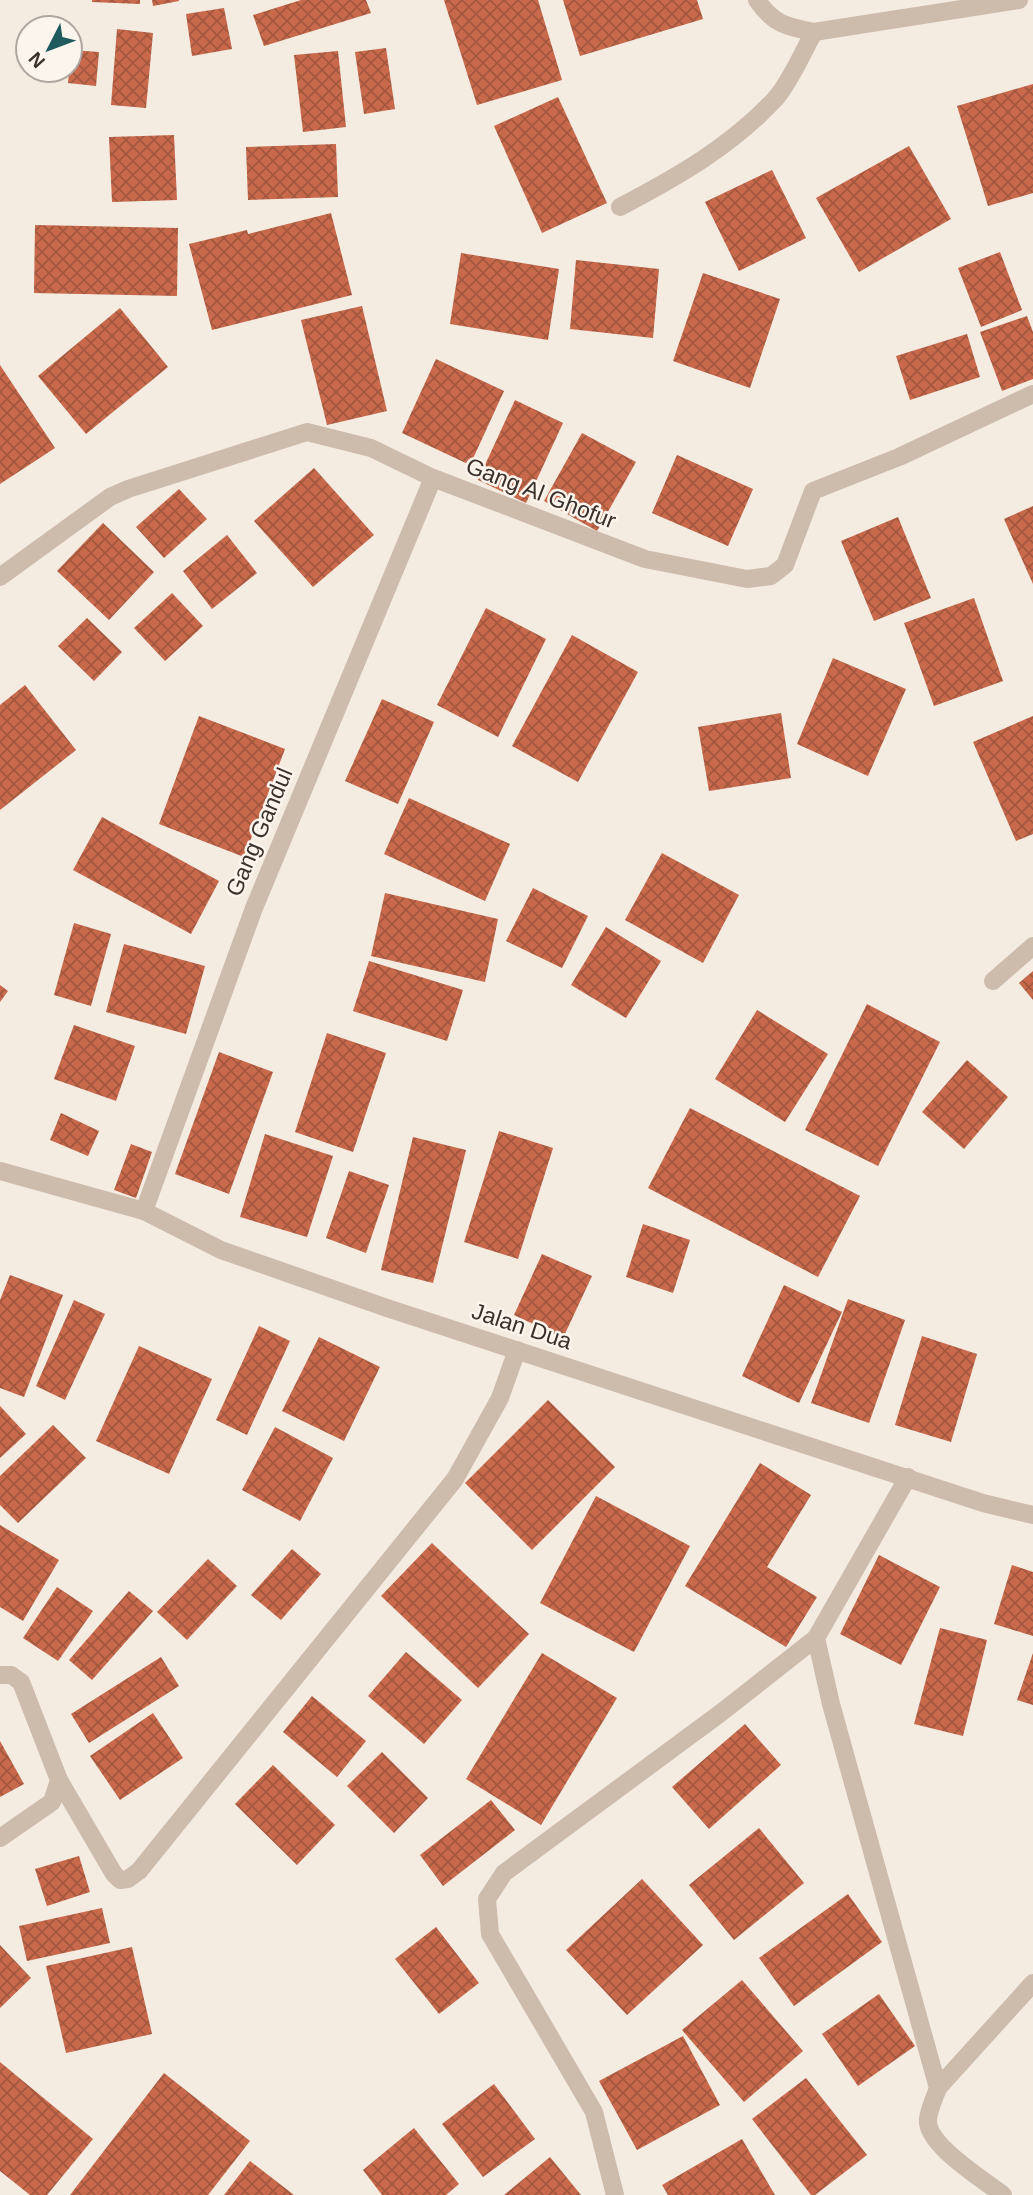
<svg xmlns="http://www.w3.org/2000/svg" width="1033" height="2195" viewBox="0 0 1033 2195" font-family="Helvetica,sans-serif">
<defs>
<pattern id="building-cross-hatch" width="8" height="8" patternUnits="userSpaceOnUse" patternTransform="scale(1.75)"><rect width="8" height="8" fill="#c8694b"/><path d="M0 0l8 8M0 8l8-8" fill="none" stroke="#a4573f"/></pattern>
</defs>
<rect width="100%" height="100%" fill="#f4ebe1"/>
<g fill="url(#building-cross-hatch)">
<polygon points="92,0 140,0 140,4 92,2"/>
<polygon points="152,0 179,0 179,1 153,6"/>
<polygon points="301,0 366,0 371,13 264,46 253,15"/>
<polygon points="444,0 538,0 562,80 477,105"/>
<polygon points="563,0 697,0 703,19 580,56"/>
<polygon points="224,8 232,49 192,56 186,14"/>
<polygon points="117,29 153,33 146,108 111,105"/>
<polygon points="386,48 395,109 364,114 355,52"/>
<polygon points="71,50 99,52 96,86 68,83"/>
<polygon points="338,51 346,127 303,132 294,55"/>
<polygon points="1033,84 1033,193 988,206 957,106"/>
<polygon points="558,97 607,203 542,233 494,126"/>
<polygon points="174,135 177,200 112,202 109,137"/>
<polygon points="336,144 338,197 248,200 246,147"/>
<polygon points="909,146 951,219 859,272 816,198"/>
<polygon points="772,170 806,238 739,271 705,202"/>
<polygon points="331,213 352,295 212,330 189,244 247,230 248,234"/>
<polygon points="35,225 178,228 177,296 34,293"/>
<polygon points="1000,252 1022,310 981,327 958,268"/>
<polygon points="461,253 559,269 548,340 450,324"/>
<polygon points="576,260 659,269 653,338 570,329"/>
<polygon points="703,273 780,299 750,388 673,361"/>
<polygon points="362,306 387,411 327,425 301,320"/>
<polygon points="120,308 168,367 86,434 38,376"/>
<polygon points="1027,316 1033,332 1033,379 1002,391 980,332"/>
<polygon points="967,334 980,377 910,400 896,356"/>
<polygon points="436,359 504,391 470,465 402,433"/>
<polygon points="0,365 55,448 0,484"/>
<polygon points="515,400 563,423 526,503 478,480"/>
<polygon points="582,433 636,462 597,531 544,501"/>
<polygon points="677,455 753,489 728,546 652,513"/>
<polygon points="314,468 374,535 313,587 254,521"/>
<polygon points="179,489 207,519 164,558 136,527"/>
<polygon points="1033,506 1033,584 1004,519"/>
<polygon points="898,517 931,598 874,621 841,541"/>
<polygon points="103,523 154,572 109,620 57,571"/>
<polygon points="227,535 257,573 212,609 183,571"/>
<polygon points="172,593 203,626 165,661 134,628"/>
<polygon points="974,598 1003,681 934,706 904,623"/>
<polygon points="486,608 546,639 498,737 437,705"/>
<polygon points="87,618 122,652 94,681 58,646"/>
<polygon points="572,635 638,672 578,782 512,746"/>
<polygon points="833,658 906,689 868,776 797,744"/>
<polygon points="25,685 76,750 0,810 0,705"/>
<polygon points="382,699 434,722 398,804 345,781"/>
<polygon points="781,713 791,778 709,791 698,727"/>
<polygon points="199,716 285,749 244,857 159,824"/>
<polygon points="1033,716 1033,834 1016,841 973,742"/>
<polygon points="409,798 510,844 485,901 384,854"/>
<polygon points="102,817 219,881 191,934 73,870"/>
<polygon points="662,853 739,895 703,963 625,920"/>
<polygon points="533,888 588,916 562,968 506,941"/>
<polygon points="385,893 498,919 485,982 371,956"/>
<polygon points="74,923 111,934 91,1006 54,995"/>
<polygon points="606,927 661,961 626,1018 571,985"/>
<polygon points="124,944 205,966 186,1034 106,1012"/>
<polygon points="369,961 463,990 447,1041 353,1011"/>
<polygon points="1033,971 1033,1000 1019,983"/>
<polygon points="0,985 8,991 0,1002"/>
<polygon points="867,1004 940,1042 878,1166 805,1130"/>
<polygon points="757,1010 828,1054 785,1122 715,1079"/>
<polygon points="74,1025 135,1046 116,1101 54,1079"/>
<polygon points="327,1033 386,1053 353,1152 295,1132"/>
<polygon points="219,1052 273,1072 229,1194 175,1174"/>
<polygon points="967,1060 1008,1097 964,1149 922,1112"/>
<polygon points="690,1108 860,1196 818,1277 648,1188"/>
<polygon points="61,1113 99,1131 88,1156 50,1140"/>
<polygon points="499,1131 553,1148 518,1259 464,1242"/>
<polygon points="265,1134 333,1156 307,1237 240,1217"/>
<polygon points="413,1137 466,1150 433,1283 381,1270"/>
<polygon points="131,1144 152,1152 136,1198 114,1190"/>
<polygon points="349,1171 389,1185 366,1253 326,1238"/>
<polygon points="643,1224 690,1240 673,1293 626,1277"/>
<polygon points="542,1254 592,1276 563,1338 514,1315"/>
<polygon points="10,1275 63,1295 24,1397 0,1388 0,1300"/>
<polygon points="784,1285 842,1312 799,1403 742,1376"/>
<polygon points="848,1299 905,1320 869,1423 811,1403"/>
<polygon points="74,1300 105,1314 65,1400 36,1386"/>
<polygon points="259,1326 290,1341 247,1435 216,1420"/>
<polygon points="922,1336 977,1354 951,1442 895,1425"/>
<polygon points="319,1337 380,1367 344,1441 282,1411"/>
<polygon points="139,1346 212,1379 169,1474 96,1441"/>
<polygon points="548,1400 615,1467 532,1550 465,1483"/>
<polygon points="0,1406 26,1434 0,1458"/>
<polygon points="53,1425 86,1458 18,1523 0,1505 0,1476"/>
<polygon points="275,1427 333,1458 300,1521 242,1490"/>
<polygon points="760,1463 811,1495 767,1567 817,1597 786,1647 685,1586"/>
<polygon points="596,1496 690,1546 634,1652 540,1603"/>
<polygon points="0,1525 59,1560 23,1621 0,1607"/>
<polygon points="432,1543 529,1634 478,1688 381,1596"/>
<polygon points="292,1549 321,1574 281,1620 251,1595"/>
<polygon points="879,1555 940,1587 901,1665 840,1634"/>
<polygon points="208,1559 237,1586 187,1640 157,1612"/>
<polygon points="1012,1565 1033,1572 1033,1636 994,1624"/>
<polygon points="57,1587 93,1611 58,1661 23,1638"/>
<polygon points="129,1591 153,1611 92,1680 69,1660"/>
<polygon points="940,1628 987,1640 963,1736 914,1724"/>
<polygon points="406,1652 462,1700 424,1744 368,1696"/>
<polygon points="542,1653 617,1698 541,1825 466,1779"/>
<polygon points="1033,1653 1033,1705 1017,1700"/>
<polygon points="161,1657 179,1686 89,1743 71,1714"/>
<polygon points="312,1696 366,1741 337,1777 283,1732"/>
<polygon points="153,1713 183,1758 120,1800 90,1756"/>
<polygon points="745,1724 781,1765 709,1829 672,1787"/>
<polygon points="0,1741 24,1784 0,1797"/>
<polygon points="382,1752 428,1798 394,1833 347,1786"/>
<polygon points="273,1765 335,1825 297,1865 235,1804"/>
<polygon points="491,1800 515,1830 443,1886 420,1855"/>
<polygon points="759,1828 804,1883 734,1940 689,1885"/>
<polygon points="79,1856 90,1892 47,1906 35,1869"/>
<polygon points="642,1879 703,1945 627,2015 566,1950"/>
<polygon points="848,1894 882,1942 794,2006 759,1958"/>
<polygon points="102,1908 110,1943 27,1961 19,1926"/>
<polygon points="436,1927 479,1983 439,2014 395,1959"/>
<polygon points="0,1945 31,1978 0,2008"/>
<polygon points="132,1947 152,2034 66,2053 46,1966"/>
<polygon points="742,1980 803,2051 744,2102 682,2030"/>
<polygon points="879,1994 915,2046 858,2086 822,2034"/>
<polygon points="683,2036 720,2105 637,2150 599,2081"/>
<polygon points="0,2062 93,2139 47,2195 30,2195 0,2171"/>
<polygon points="164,2073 250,2141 208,2195 70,2195"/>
<polygon points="806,2078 867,2155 815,2195 811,2195 752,2119"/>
<polygon points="494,2084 535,2139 483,2177 442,2124"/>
<polygon points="414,2128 459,2184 446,2195 382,2195 363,2170"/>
<polygon points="742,2139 775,2195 668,2195 662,2185"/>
<polygon points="550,2157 581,2195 504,2195"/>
<polygon points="250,2161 294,2195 224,2195"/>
</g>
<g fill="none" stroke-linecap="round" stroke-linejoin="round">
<polyline stroke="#cdbbac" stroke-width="18" points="144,1211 254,908 433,478"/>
<g stroke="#cdbbac" stroke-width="18">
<path d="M 757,0 C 773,24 787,27 814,32 L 1019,0"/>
<path d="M 620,207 C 677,177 732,146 776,98 C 790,82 803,52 814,32"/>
<polyline points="0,577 110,497 128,489 307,432 371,448 433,478 645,559 747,579 771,576 785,565 813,491 899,457 1033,394"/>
<polyline points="993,981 1033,946"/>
<polyline points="0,1171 144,1211 221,1250 387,1308 983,1503 1033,1515"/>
<path d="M 908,1477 L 816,1638 L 831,1704 L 938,2088 C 935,2097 929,2109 928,2119 C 925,2144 984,2180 1003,2195"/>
<polyline points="0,1675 11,1675 21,1682 59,1780 52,1802 0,1838"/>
<polyline points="59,1780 114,1874 120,1880 128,1879 139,1871 455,1479 500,1398 517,1350"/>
<polyline points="938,2088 1033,1983"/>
<polyline points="615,2195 594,2112 490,1934 487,1899 504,1873 722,1712 816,1638"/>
</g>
</g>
<g text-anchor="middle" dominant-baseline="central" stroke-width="5" stroke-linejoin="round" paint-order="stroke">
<g font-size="23" fill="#3b302b" stroke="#fbf5ee">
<text transform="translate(541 493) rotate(21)">Gang Al Ghofur</text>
<text transform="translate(259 832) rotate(-67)">Gang Gandul</text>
<text transform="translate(522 1326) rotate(18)">Jalan Dua</text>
</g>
</g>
<g transform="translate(49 49) rotate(228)"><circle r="33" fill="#fbf5ee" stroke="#aea6a0" stroke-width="2"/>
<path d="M0-5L12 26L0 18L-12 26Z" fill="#1f5a5e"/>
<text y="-10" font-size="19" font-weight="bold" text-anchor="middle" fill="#3b302b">N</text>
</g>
</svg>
